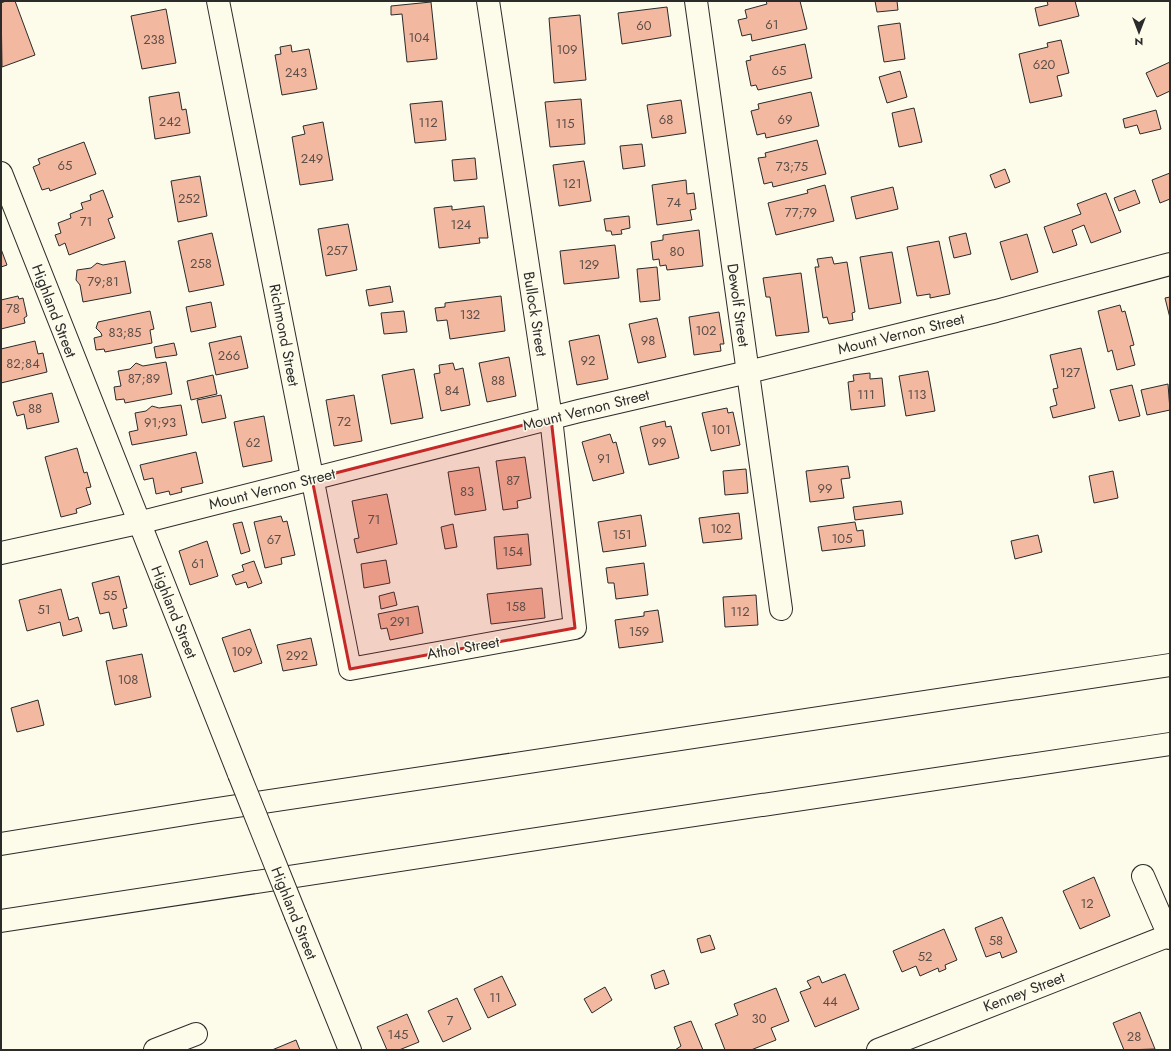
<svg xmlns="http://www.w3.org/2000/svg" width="1171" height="1051" viewBox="0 0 1171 1051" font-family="Jost,sans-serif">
<rect width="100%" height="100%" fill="#fdfbea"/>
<g fill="#f2b8a0" stroke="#2b2b2b">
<polygon points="6,1 15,1 35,55 2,67 1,3"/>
<polygon points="766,1 800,1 807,29 752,41 751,34 742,36 738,20 747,18 745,10 767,4"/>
<polygon points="875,1 897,1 898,10 877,12"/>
<polygon points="1047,1 1075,1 1079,16 1039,26 1035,8 1048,5"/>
<polygon points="431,2 437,59 407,62 402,14 391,15 391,6"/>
<polygon points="667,7 671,36 622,44 618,13"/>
<polygon points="166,9 176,63 142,69 131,16"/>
<polygon points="580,15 586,80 554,83 549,18"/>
<polygon points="900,23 905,59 884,62 878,26"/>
<polygon points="1061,40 1069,73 1057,76 1062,96 1030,103 1019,54 1048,47 1047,43"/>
<polygon points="805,44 812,78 758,90 756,85 751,86 746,61 751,60 750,56"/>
<polygon points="291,45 292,52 309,49 317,89 282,95 275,55 281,54 280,47"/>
<polygon points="1170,62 1170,91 1157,97 1146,73"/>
<polygon points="900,71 907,97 887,103 879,77"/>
<polygon points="179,92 182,110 186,109 190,133 155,139 149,97"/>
<polygon points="811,92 819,126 766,138 765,133 757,135 751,111 759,109 758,104"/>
<polygon points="581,99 585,144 550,147 545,102"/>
<polygon points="681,100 686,133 652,138 647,105"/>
<polygon points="442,101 446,140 415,143 410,104"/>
<polygon points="914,108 922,142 899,147 892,113"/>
<polygon points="1156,110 1161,129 1140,134 1137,125 1125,128 1123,119"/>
<polygon points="323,122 333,180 300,185 292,137 305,134 303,126"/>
<polygon points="817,140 826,174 773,187 772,182 764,184 758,158 766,157 765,153"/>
<polygon points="84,142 96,174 50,191 49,188 42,190 33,167 40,164 38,159"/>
<polygon points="642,144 645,166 623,169 620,146"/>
<polygon points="475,158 477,179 454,181 452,160"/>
<polygon points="584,161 591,201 559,206 553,165"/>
<polygon points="1005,169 1010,182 995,188 990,175"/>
<polygon points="1170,173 1170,199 1160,203 1152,180"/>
<polygon points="200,176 207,216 178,222 171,181"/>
<polygon points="686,180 687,194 694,193 696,209 690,210 692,220 657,225 652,185"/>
<polygon points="825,185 834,221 776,235 768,203 808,193 807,190"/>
<polygon points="893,187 898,209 856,219 851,197"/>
<polygon points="103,190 113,217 108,219 115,238 69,255 65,243 59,246 55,235 61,233 58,223 71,218 70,214 83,209 81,203 91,200 90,195"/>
<polygon points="1135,190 1140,203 1119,211 1114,198"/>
<polygon points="1106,193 1121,232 1091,243 1084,225 1072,230 1077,245 1053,253 1044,227 1081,214 1077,204"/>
<polygon points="452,206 452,210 484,206 488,238 479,238 480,243 439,248 434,208"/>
<polygon points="629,216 630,228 621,230 622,234 612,235 611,231 606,231 604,219"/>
<polygon points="348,224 357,270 326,276 318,229"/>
<polygon points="699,230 703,266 667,270 666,265 660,266 659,259 653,260 651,242 663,240 663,235"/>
<polygon points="212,233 224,285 189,292 178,241"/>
<polygon points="966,233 971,254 954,258 949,237"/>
<polygon points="1027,234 1038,272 1011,280 1000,242"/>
<polygon points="939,241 950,294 930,298 930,294 917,296 907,247"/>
<polygon points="615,245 619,278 564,284 560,251"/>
<polygon points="1,249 7,265 1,267"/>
<polygon points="892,252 901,303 869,309 860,257"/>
<polygon points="832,257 834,264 847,262 855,312 852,313 853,320 829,324 827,317 823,318 815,267 819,267 817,259"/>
<polygon points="125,261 131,293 83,302 80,285 76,280 77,270 91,268 97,263 103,265"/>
<polygon points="657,267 660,300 640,302 637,269"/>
<polygon points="801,273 809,332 776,336 770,297 766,297 763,278"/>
<polygon points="390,286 393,302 369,306 366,290"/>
<polygon points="18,296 19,299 23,298 27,316 24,318 25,323 1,329 1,300"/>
<polygon points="501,296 505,331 450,339 447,320 437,321 435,308 445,307 445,303"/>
<polygon points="1170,297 1170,318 1165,298"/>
<polygon points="211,302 216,327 191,332 186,307"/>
<polygon points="1120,305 1122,312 1125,311 1134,345 1130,346 1135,365 1117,370 1112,350 1108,352 1098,311"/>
<polygon points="150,311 154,329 150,330 152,343 105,352 104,349 96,350 94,338 102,336 101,333 96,328 98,322"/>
<polygon points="404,311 407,332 384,334 381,313"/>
<polygon points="719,312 724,344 720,344 721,351 694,355 689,317"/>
<polygon points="657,318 666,357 638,363 629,324"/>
<polygon points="599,335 608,379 577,385 569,341"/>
<polygon points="241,336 248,368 216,375 209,343"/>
<polygon points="35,341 38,354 43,353 47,372 1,383 1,349"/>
<polygon points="174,343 177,355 156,358 154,347"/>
<polygon points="1081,348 1095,408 1053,418 1050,407 1057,405 1053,389 1058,388 1050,355"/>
<polygon points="509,357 516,396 487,402 479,363"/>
<polygon points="166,362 172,394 125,403 124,399 116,400 114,387 121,386 118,371 130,369 136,363 143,366"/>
<polygon points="453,363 455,370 463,368 470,405 441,411 434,374 440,373 439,365"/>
<polygon points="414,369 423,418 391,424 382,375"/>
<polygon points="928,371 935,411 906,416 899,376"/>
<polygon points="870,373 870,379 882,378 885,406 851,410 848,382 854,381 853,375"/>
<polygon points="213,375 217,394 191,400 187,381"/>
<polygon points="1168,384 1170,410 1147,415 1141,390"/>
<polygon points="1132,385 1140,416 1119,421 1110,390"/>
<polygon points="52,393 59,422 27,429 24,414 17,416 13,402"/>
<polygon points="221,395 226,418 202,423 197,400"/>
<polygon points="354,395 362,441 334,446 326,400"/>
<polygon points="181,405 187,435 132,445 129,432 138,430 135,413 146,411 152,406 159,408"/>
<polygon points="727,408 728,413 733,412 740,445 711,451 702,413"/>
<polygon points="264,416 272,461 243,467 234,422"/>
<polygon points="665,421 666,427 671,426 679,458 649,465 640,427"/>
<polygon points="610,434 613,443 616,442 624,473 593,481 582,442"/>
<polygon points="77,448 84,473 87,472 91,487 86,488 91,504 76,509 77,513 61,517 45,457"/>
<polygon points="196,452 203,483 181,488 182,492 170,495 169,491 156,494 153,478 144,480 140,465"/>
<polygon points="525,457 531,498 517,501 518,508 503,510 496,461"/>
<polygon points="848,466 850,478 841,479 844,498 810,502 806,471"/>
<polygon points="479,467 486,510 455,515 448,472"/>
<polygon points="746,469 748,493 725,495 723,471"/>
<polygon points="1113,471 1118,498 1094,503 1089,476"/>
<polygon points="387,494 397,544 357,553 354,539 359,538 352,501"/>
<polygon points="901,501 903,514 855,520 853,507"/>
<polygon points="739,513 742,539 703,543 699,518"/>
<polygon points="641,515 646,546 603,552 598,522"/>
<polygon points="281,516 283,522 287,521 295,555 281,558 282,564 265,568 254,522"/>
<polygon points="242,522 250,551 241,554 233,524"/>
<polygon points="855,522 857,531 863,530 865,546 822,551 818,527"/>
<polygon points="453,524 457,547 445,549 441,527"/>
<polygon points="528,534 531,565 497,569 494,537"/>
<polygon points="1038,535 1042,552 1015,559 1011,541"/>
<polygon points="207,541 218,576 190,585 179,551"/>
<polygon points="386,560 390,583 364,588 361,564"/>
<polygon points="254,561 262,583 248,588 246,582 236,585 232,575 244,571 242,565"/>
<polygon points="644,563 648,595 616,599 614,583 608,583 606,568"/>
<polygon points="119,576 127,608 123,609 127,626 113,629 109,612 100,614 92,583"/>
<polygon points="542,588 545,618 491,624 487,594"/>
<polygon points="61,589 69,620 78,617 82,631 63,636 60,622 27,631 19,600"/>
<polygon points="394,592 397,605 381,609 379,596"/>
<polygon points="756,595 758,625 725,627 723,597"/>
<polygon points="418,606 423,633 390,640 387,628 381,629 378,614"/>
<polygon points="658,610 663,642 619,648 615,620 644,616 644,612"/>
<polygon points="250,629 262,663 234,672 222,638"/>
<polygon points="311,638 317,665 283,671 277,645"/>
<polygon points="142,654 151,697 115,705 106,661"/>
<polygon points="38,700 44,725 17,732 11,708"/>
<polygon points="1094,877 1110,916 1080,929 1063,891"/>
<polygon points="1002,917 1017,952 1002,958 1000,952 986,957 975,928"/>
<polygon points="944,929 957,960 945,965 946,969 939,972 938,968 920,976 916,966 902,972 893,951"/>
<polygon points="710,935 715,949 701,953 697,939"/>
<polygon points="664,970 669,984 655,989 651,975"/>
<polygon points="845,974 859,1009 815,1027 800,992 811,988 807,981 819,976 822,983"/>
<polygon points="502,976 516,1005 488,1018 474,989"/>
<polygon points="605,987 612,1000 592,1013 584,999"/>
<polygon points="776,988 789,1021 771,1028 776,1040 751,1050 725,1050 715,1024 738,1015 734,1004"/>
<polygon points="457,998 471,1029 443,1042 428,1011"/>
<polygon points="1140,1012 1155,1049 1124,1050 1113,1023"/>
<polygon points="407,1014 419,1042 399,1050 387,1050 377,1027"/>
<polygon points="691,1021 703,1050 675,1050 681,1046 674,1027"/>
<polygon points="296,1040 300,1050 272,1050"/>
</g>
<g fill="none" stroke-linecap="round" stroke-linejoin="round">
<defs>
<g id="minor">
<polyline points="218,1 350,669 575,628 551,418 488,1"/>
<polyline points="696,1 781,609"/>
<polyline points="1,173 239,774"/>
<polyline points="1,553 138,523 579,411 748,372 996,311 1170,264"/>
<polyline points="1143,876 1170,938"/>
<polyline points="296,916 350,1050"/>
<polyline points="155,1050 196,1034"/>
<polyline points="878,1050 1170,935"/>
</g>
<g id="highway">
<polyline points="1,844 204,811 1170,665"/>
<polyline points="1,921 635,824 1170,744"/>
</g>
</defs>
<use href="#minor" stroke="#2b2b2b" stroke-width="24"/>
<use href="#highway" stroke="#2b2b2b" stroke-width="24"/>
<use href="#minor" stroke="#fdfbea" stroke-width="22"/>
<use href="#highway" stroke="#fdfbea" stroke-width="22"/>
<defs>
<polyline id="minor-bridge" points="239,774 296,916"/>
</defs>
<use href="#minor-bridge" stroke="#2b2b2b" stroke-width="24" stroke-linecap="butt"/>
<use href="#minor-bridge" stroke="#fdfbea" stroke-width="22"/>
</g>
<path fill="#c62828" fill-opacity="0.2" stroke="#c62828" stroke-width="3" stroke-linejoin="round" d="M 551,418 L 575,628 L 350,669 L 312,479 Z"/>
<g text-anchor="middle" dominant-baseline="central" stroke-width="3" stroke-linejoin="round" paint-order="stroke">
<g font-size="13" fill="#5d4e48">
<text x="772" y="24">61</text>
<text x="644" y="25">60</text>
<text x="419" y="37">104</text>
<text x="154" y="39">238</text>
<text x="567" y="49">109</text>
<text x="1044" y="64">620</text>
<text x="779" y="70">65</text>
<text x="296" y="72">243</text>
<text x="666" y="119">68</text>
<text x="785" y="119">69</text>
<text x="170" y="121">242</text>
<text x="428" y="122">112</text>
<text x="565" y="123">115</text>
<text x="312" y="158">249</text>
<text x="65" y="165">65</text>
<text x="792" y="166">73;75</text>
<text x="572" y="183">121</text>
<text x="189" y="198">252</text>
<text x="674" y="202">74</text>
<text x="801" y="212">77;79</text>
<text x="86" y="221">71</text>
<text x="461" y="224">124</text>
<text x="337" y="250">257</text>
<text x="677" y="251">80</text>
<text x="201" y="263">258</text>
<text x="589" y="264">129</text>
<text x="103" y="281">79;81</text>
<text x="13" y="308">78</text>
<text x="470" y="314">132</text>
<text x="706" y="330">102</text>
<text x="125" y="332">83;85</text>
<text x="648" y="340">98</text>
<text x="229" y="355">266</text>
<text x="588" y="360">92</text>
<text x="23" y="363">82;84</text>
<text x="1070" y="372">127</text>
<text x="144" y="378">87;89</text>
<text x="498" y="380">88</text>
<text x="452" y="390">84</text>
<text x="866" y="394">111</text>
<text x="917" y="394">113</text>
<text x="35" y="408">88</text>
<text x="344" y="421">72</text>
<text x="160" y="422">91;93</text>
<text x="721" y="429">101</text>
<text x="253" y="442">62</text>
<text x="659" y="442">99</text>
<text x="604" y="458">91</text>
<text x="513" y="480">87</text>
<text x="825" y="488">99</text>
<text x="467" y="491">83</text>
<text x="374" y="519">71</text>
<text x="721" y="528">102</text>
<text x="622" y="534">151</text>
<text x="842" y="538">105</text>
<text x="274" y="539">67</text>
<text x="513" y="551">154</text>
<text x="198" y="563">61</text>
<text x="110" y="595">55</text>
<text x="516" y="606">158</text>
<text x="44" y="609">51</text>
<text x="740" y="611">112</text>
<text x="400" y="621">291</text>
<text x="639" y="631">159</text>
<text x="242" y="651">109</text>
<text x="297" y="655">292</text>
<text x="128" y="679">108</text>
<text x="1087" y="903">12</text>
<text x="996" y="940">58</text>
<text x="925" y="956">52</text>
<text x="495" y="997">11</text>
<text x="830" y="1001">44</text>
<text x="759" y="1018">30</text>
<text x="450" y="1020">7</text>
<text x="398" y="1034">145</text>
<text x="1134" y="1036">28</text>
</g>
<g font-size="15" fill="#2b2b2b" stroke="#fdfbea">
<text transform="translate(738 305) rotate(82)">Dewolf Street</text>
<text transform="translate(54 311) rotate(69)">Highland Street</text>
<text transform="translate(535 314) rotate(81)">Bullock Street</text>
<text transform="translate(901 334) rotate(-14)">Mount Vernon Street</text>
<text transform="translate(284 335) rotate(79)">Richmond Street</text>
<text transform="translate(586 410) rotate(-14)">Mount Vernon Street</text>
<text transform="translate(272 489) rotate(-14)">Mount Vernon Street</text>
<text transform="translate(174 612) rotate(68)">Highland Street</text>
<text transform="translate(463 648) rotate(-10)">Athol Street</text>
<text transform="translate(294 913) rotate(68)">Highland Street</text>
<text transform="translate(1024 992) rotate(-21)">Kenney Street</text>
</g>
</g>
<rect width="1171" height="1051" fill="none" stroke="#2b2b2b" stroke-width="4"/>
<g transform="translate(1139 32) rotate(180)" stroke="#fdfbea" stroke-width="3" paint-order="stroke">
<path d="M0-3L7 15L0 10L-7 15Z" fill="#2b2b2b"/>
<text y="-6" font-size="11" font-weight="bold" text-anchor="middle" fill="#2b2b2b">N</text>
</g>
</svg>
